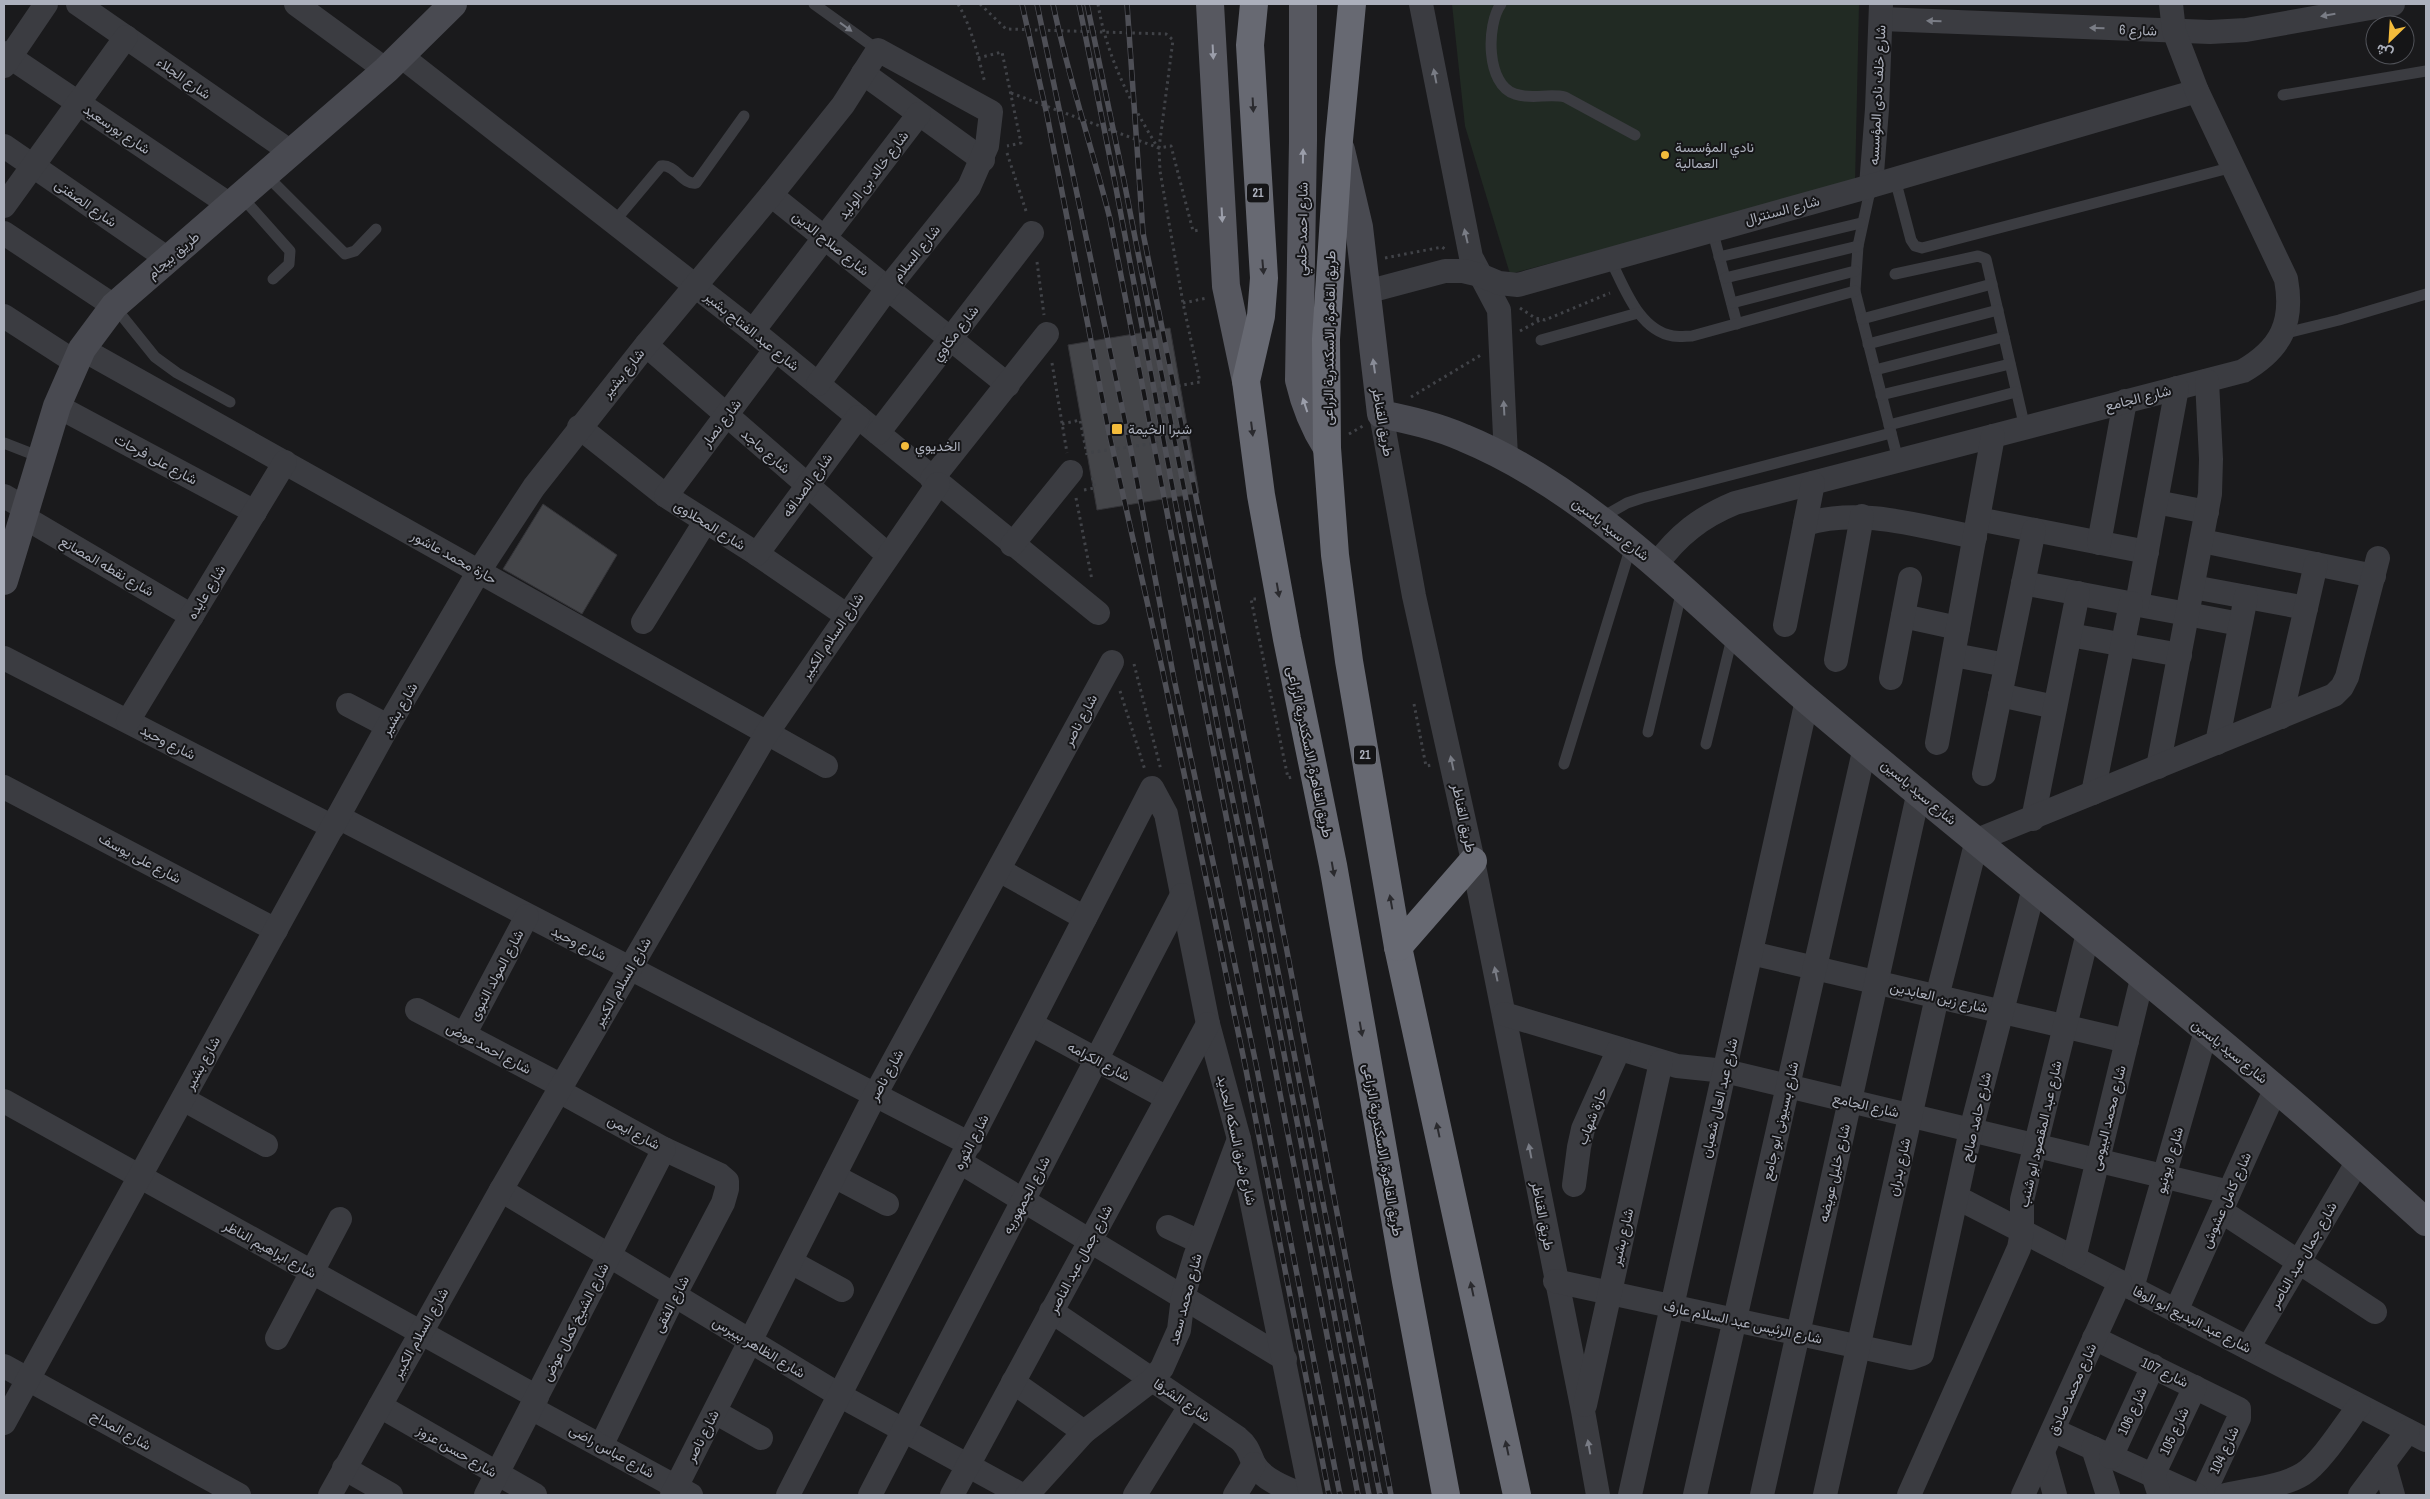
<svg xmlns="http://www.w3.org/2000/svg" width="2430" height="1499" viewBox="0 0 2430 1499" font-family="'Archivo Narrow',Vazirmatn,sans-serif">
<rect width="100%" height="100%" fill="#1a1a1c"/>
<polygon fill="#212a23" points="1452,4 1859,4 1855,183 1510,274 1465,126"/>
<g fill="#444549" stroke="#343438">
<polygon points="1170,328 1199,493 1097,510 1068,345"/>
<polygon points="543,504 617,555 582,614 503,569"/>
</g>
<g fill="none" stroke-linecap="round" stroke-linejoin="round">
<g stroke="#414348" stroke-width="3" stroke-dasharray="2.5 4" stroke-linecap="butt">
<path d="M 958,4 C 972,28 978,56 985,83"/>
<polyline points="980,4 1006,29 1166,34 1173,40 1159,148 1160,171 1183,303 1200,382 1160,389 1169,441 1087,453"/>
<path d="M 1098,4 C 1106,55 1131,104 1158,148"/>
<polyline points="978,58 1002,52 1021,143 1007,146"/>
<polyline points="1011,93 1159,148 1171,146 1193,231 1199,230"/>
<polyline points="1007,153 1027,214"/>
<polyline points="1385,258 1442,247 1445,249"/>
<polyline points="1037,262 1044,315"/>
<polyline points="1183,303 1207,298"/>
<polyline points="1520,308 1535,318 1545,320 1610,293"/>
<polyline points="1520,331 1540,320"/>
<polyline points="1052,363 1067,453"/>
<polyline points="1411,397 1481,355"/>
<polyline points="1062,424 1080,420 1087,455"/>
<polyline points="1349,434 1363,426"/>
<polyline points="1084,490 1095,488 1092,476"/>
<polyline points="1076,498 1092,580"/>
<polyline points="1256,599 1251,599 1288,778 1292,777"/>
<polyline points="1134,664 1161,770"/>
<polyline points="1120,691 1145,770"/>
<polyline points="1414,704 1426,766 1432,765"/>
</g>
<g stroke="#3b3c41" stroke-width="11">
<polyline points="814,4 878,50"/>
<path d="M 1501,4 C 1486,25 1486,85 1515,94 C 1531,100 1549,93 1565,97 L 1635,135"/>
<polyline points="2283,95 2426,71"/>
<polyline points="265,174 345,254 355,251 376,229"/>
<polyline points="1895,179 1911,240 1915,246 1922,248 2233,167"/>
<polyline points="1871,186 1858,246 1855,291 1898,460"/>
<polyline points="241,196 290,251 289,264 273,279"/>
<path d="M 614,222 L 661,166 C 676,164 682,185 696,183 L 744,116"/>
<polyline points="1712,229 1737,324"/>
<polyline points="1719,257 1861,223"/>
<path d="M 1610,259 C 1624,286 1638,330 1673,336 C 1679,337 1686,336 1692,336 L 1855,291"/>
<polyline points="1895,274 1978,256 1986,259 2025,428"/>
<polyline points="1725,278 1858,246"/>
<polyline points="1732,303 1855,271"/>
<polyline points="114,306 155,357 177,373 230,402"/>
<polyline points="1862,319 1992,284"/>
<polyline points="2282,334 2339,320 2426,294"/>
<polyline points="1541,340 1638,313"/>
<polyline points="1868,344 1998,310"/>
<polyline points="1875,370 2004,337"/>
<polyline points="1881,395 2010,364"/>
<polyline points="1889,425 2016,392"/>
<polyline points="4,443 40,457"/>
<polyline points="1599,519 1627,503 1642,498 1891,433"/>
<polyline points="1648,732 1682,590"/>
<polyline points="1706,744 1733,634"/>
<polyline points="1564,764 1631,546"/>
</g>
<g stroke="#3b3c41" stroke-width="24">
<polyline points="78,4 291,152"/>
<polyline points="296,4 386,70"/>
<polyline points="1421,4 1471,257 1499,310 1506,457"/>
<polyline points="1881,19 2210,32 2246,30 2393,4"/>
<polyline points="4,53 230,205"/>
<polyline points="401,56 753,331 1098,613"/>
<polyline points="4,66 46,4"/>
<polyline points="863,73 983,160"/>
<polyline points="4,146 168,259"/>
<polyline points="1871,186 1877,109 1881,4"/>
<polyline points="771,195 1008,385"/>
<polyline points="4,206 126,37"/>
<polyline points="4,233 114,306"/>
<polyline points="1366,292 1445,271 1463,271 1480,275 1499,283 1518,285 1871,186 2197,91"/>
<polyline points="4,316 75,362"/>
<polyline points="753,331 919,114"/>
<polyline points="646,345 888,555"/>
<polyline points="82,349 826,766"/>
<polyline points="57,406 255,512"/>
<polyline points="1381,414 1414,596 1473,861 1583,1411 1598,1495"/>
<polyline points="579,427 666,496 757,554 846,615"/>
<polyline points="878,433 1032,233"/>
<polyline points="932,479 1047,334"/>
<polyline points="4,496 25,508"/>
<polyline points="666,496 775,350"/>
<polyline points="2156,502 2207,512"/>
<polyline points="22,516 192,616"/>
<polyline points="1978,519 2147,552"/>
<path d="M 1805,524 C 1861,507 1919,526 1975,537"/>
<polyline points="2202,541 2374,576"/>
<polyline points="2099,543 2125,401"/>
<polyline points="1012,545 1071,472"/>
<polyline points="757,554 858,417"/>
<path d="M 1656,565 C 1678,535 1701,517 1735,503 L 2243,371 C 2281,349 2294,323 2286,279 L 2197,91 L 2174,31 L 2171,4"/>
<polyline points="2023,583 2240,624"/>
<polyline points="2193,587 2306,608"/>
<polyline points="2137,604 2177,388"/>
<polyline points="1903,616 1958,628"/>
<polyline points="643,622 705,522"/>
<polyline points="1785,625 1813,483"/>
<polyline points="2070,635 2180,655"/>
<polyline points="1954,655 2006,665"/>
<polyline points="4,658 333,827"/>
<polyline points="1836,660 1862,516"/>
<polyline points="1891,678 1910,579"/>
<polyline points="2000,695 2055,707"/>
<polyline points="348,705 388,726"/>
<polyline points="2281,717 2316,564"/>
<polyline points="128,721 285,462"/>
<polyline points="1937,743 1993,436"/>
<polyline points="2217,743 2246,597"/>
<polyline points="2158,767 2210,494 2211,459 2207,381"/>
<polyline points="1984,774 2034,530"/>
<polyline points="4,787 276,930"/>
<polyline points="2093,793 2131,603"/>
<polyline points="338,817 970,1144"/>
<polyline points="2033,819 2078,593"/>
<polyline points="999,870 1085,918"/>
<polyline points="1751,953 2127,1041"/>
<polyline points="417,1010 562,1086"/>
<polyline points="1504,1014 1677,1066 1725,1071 2229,1192"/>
<polyline points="1031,1024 1167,1098"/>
<polyline points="464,1035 527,916"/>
<polyline points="559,1091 664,1149 720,1175 727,1181 727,1189 723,1203 674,1296 602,1444"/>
<polyline points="183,1099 266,1145"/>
<polyline points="4,1101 537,1397"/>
<polyline points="960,1162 1285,1359"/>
<polyline points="834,1176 887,1204"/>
<polyline points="1574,1185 1579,1147 1583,1129 1619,1049"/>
<polyline points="501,1190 841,1396 1022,1495"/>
<polyline points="1958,1198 2426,1440"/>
<polyline points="2221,1211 2375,1312"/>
<polyline points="1168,1227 1200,1242"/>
<polyline points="2074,1258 2142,979"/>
<polyline points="791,1262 842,1290"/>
<polyline points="1555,1281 1911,1358 1922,1354 1971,1130 2034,888"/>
<polyline points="2132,1288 2206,1031"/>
<path d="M 1051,1311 L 1238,1438 C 1248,1446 1249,1453 1254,1464 C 1263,1480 1288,1489 1303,1495"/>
<polyline points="2176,1311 2276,1088"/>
<polyline points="277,1338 340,1219"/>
<polyline points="2094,1338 2239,1409 2239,1418 2203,1495"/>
<polyline points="2248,1348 2358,1161"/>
<polyline points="4,1366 239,1495"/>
<polyline points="1013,1382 1084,1432"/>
<polyline points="1585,1405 1661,1062"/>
<polyline points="380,1406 535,1495"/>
<polyline points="531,1408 691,1495"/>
<polyline points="715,1412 761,1438"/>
<polyline points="4,1423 388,726 479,571 534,487 646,345 771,195 843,105 878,50 991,112 987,146 969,187 887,289 818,384"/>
<polyline points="2053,1430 2196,1495"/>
<polyline points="2093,1448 2108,1495"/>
<polyline points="2043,1452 2055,1495"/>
<polyline points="2111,1457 2153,1366"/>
<polyline points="2384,1463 2393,1495"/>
<polyline points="344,1468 391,1495"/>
<polyline points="2158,1490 2153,1475 2195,1387"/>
<polyline points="330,1495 501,1190 767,733 938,484"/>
<polyline points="486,1495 664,1149"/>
<polyline points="672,1495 875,1095 1112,662"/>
<polyline points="788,1495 1152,788 1166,814 1208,1024 1239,1139 1311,1495"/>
<polyline points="870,1495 1182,895"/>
<polyline points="952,1495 1208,1024"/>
<polyline points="1027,1495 1084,1432 1152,1380 1162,1368 1179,1330 1183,1297 1195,1257 1239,1139"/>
<polyline points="1135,1495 1190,1406"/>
<polyline points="1235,1495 1254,1464"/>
<polyline points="1630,1495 1807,700"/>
<polyline points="1695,1495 1865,747"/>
<polyline points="1762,1495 1919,791"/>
<polyline points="1825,1495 1937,997 1977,840 2334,695 2342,687 2347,677 2378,558"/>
<polyline points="1909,1495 2019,1248 2022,1232 2022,1200 2088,933"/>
<polyline points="2023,1495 2120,1282"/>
<path d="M 2226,1495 C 2250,1489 2282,1487 2303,1474 C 2321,1463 2345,1424 2359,1406"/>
<polyline points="2360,1495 2408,1431"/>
</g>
<g stroke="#494a51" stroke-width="28">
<path d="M 1341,150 L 1359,227 L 1381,414 C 1409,420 1437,426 1464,438 C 1595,492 1701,610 1808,701 C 1962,832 2122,957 2276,1089 C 2327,1132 2376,1177 2426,1222"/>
<polyline points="4,581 57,406 82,349 114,306 386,70 453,4"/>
</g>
<g stroke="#575860" stroke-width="28">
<polyline points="1210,4 1226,286 1246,381"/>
<path d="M 1303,4 L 1303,141 L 1299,380 C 1305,406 1313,426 1327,448"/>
</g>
<g stroke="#676972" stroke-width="28">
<polyline points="1254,4 1250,45 1264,278 1261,316 1246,381 1261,495 1287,639 1333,865 1406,1281 1446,1495"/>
<polyline points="1352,4 1339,140 1326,339 1327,448 1335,555 1349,661 1398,947 1517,1495"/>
<polyline points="1398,947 1473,861"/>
</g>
<defs>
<g id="rail">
<polyline points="1022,4 1047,115 1108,428 1162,668 1245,1065 1329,1495"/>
<polyline points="1037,4 1132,455 1174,679 1256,1064 1340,1495"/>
<path d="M 1053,4 C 1068,77 1092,147 1110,219 L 1358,1495"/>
<polyline points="1079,4 1115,183 1221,744 1264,950 1369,1495"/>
<polyline points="1087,4 1124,181 1380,1495"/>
<polyline points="1127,4 1143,233 1286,946 1391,1495"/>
</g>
</defs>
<use href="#rail" stroke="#4e4f56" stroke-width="5.5"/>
<use href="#rail" stroke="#151517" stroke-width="4" stroke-dasharray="11" stroke-linecap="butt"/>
</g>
<defs><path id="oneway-solid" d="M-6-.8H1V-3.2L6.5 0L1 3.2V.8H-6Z" transform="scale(1.25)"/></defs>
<g fill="#797c85">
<use href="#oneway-solid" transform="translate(2328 15) rotate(170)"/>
<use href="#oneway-solid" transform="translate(1934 21) rotate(-178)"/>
<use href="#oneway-solid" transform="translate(846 27) rotate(36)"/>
<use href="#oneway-solid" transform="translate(2097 28) rotate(-178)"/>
<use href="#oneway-solid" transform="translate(1435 76) rotate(-101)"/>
<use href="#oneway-solid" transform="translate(1466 236) rotate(-103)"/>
<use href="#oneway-solid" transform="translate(1504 408) rotate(-93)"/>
<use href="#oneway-solid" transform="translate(1452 763) rotate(-102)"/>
<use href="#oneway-solid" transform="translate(1496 974) rotate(-102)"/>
<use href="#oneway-solid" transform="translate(1530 1151) rotate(-101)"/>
<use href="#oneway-solid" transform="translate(1589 1447) rotate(-100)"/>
</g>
<g fill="#9b9eaa">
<use href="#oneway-solid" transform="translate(1213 52) rotate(87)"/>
<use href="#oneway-solid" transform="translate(1303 156) rotate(-89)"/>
<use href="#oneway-solid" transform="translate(1222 215) rotate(87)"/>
<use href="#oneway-solid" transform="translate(1305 405) rotate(-108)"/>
</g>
<g fill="#2a2a2e">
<use href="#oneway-solid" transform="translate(1253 105) rotate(87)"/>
<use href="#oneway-solid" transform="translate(1263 267) rotate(85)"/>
<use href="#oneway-solid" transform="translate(1252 429) rotate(83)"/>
<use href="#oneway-solid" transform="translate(1278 590) rotate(80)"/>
<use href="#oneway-solid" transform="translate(1333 869) rotate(80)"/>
<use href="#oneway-solid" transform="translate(1391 902) rotate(-100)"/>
<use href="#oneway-solid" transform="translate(1361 1029) rotate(80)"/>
<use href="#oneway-solid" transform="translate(1438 1130) rotate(-102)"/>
<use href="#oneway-solid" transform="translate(1472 1289) rotate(-102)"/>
<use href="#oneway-solid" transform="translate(1507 1448) rotate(-102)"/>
</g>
<use fill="#898c97" href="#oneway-solid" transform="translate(1374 366) rotate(-98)"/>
<g fill="#f3bb3b" stroke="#151517" stroke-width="2">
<circle cx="1665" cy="155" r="5"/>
<rect x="1111" y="423" width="12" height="12" rx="2.5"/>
<circle cx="905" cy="446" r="5"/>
</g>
<g text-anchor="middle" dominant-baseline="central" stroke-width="4" stroke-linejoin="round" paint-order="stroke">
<g fill="#151517" stroke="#7f828a" stroke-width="1">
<rect x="1247" y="183.5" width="22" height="19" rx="4"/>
<rect x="1354" y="745.5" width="22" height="19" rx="4"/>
</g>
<g font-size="12" font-weight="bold" fill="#acb0bc">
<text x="1258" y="193">21</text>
<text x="1365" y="755">21</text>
</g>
<g font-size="14" fill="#acb0bc" stroke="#151517">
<text transform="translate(2138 30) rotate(2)">شارع 6</text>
<text transform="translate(184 78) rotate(35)">شارع الجلاء</text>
<text transform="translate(1877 95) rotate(-87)">شارع خلف نادى المؤسسه</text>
<text transform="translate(117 129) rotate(34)">شارع بورسعيد</text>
<text transform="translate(873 175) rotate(-53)">شارع خالد بن الوليد</text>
<text transform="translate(86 203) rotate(35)">شارع الصفتى</text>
<text transform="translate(1782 210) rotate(-15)">شارع السنترال</text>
<text transform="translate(1302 229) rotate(-89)">شارع احمد حلمي</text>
<text transform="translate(831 243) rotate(39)">شارع صلاح الدين</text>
<text transform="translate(916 253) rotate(-51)">شارع السلام</text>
<text transform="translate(173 255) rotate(-41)">طريق بيجام</text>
<text transform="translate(752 331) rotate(39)">شارع عبد الفتاح بشير</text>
<text transform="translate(955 333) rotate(-52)">شارع مكاوي</text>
<text transform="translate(1329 338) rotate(-89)">طريق القاهرة, الاسكندرية الزراعى</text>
<text transform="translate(623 373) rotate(-51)">شارع بشير</text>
<text transform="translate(2138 398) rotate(-14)">شارع الجامع</text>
<text transform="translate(1383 422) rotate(80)">طريق القناطر</text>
<text transform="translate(721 423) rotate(-53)">شارع نصار</text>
<text transform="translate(766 451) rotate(41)">شارع ماجد</text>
<text transform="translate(156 459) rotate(28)">شارع على فرحات</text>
<text transform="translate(807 485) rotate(-54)">شارع الصداقه</text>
<text transform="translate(710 525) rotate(32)">شارع المحلاوى</text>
<text transform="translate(1611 529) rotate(38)">شارع سيد ياسين</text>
<text transform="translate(454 557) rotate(29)">حارة محمد عاشور</text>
<text transform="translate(107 566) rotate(30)">شارع نقطه المصانع</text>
<text transform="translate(206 592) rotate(-59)">شارع عايده</text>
<text transform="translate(832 636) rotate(-56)">شارع السلام الكبير</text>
<text transform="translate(399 709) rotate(-60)">شارع بشير</text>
<text transform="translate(1080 720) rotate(-62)">شارع ناصر</text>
<text transform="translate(168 742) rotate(27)">شارع وحيد</text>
<text transform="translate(1310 752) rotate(78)">طريق القاهرة, الاسكندرية الزراعى</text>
<text transform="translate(1919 792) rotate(40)">شارع سيد ياسين</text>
<text transform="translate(1464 818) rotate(78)">طريق القناطر</text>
<text transform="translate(140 858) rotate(28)">شارع على يوسف</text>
<text transform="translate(579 943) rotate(27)">شارع وحيد</text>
<text transform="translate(496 975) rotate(-62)">شارع المولد النبوى</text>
<text transform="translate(622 982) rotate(-60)">شارع السلام الكبير</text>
<text transform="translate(1939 997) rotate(13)">شارع زين العابدين</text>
<text transform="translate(489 1048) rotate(28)">شارع احمد عوض</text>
<text transform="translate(2230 1051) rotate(39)">شارع سيد ياسين</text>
<text transform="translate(1099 1061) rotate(28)">شارع الكرامه</text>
<text transform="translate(202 1063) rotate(-61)">شارع بشير</text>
<text transform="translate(886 1075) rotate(-61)">شارع ناصر</text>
<text transform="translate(1719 1098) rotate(-77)">شارع عبد العال شعبان</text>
<text transform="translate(1866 1105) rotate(13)">شارع الجامع</text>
<text transform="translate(1592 1116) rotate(-69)">حارة شهاب</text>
<text transform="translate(1976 1117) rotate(-77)">شارع حامد صالح</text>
<text transform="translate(2108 1118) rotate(-76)">شارع محمد البيومى</text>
<text transform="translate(1780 1121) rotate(-77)">شارع بسيونى ابو جامع</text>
<text transform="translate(634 1132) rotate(28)">شارع ايمن</text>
<text transform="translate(2040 1134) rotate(-77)">شارع عبد المقصود ابو شنب</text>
<text transform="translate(1237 1140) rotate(77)">شارع شرق السكه الحديد</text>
<text transform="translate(971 1142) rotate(-63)">شارع الثوره</text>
<text transform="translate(1383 1150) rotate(80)">طريق القاهرة, الاسكندرية الزراعى</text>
<text transform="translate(2169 1160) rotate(-74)">شارع 9 يونيو</text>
<text transform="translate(1899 1167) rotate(-77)">شارع بدران</text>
<text transform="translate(1834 1173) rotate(-77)">شارع خليل عويضه</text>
<text transform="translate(1026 1195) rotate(-62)">شارع الجمهوريه</text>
<text transform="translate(2226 1200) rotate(-66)">شارع كامل عشوش</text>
<text transform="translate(1543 1216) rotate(79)">طريق القناطر</text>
<text transform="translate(1622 1237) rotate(-77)">شارع بشير</text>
<text transform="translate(270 1249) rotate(29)">شارع ابراهيم الناظر</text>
<text transform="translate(2303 1255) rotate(-60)">شارع جمال عبد الناصر</text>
<text transform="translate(1080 1259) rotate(-62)">شارع جمال عبد الناصر</text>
<text transform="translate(1185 1299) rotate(-75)">شارع محمد سعد</text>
<text transform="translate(671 1304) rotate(-63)">شارع الفقى</text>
<text transform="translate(2192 1319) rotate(27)">شارع عبد البديع ابو الوفا</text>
<text transform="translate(575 1322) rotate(-63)">شارع الشيخ كمال عوض</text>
<text transform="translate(1743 1322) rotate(12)">شارع الرئيس عبد السلام عارف</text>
<text transform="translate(420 1333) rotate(-61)">شارع السلام الكبير</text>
<text transform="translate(759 1347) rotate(31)">شارع الظاهر بيبرس</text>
<text transform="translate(2165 1372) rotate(26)">شارع 107</text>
<text transform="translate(2072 1389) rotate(-66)">شارع محمد صادق</text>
<text transform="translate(1182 1400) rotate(34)">شارع الشرفا</text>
<text transform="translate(2132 1411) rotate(-65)">شارع 106</text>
<text transform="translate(121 1430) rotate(29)">شارع المداح</text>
<text transform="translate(2174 1431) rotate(-65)">شارع 105</text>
<text transform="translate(702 1436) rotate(-63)">شارع ناصر</text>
<text transform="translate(2224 1450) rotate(-65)">شارع 104</text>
<text transform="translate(457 1451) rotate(30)">شارع حسن عزوز</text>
<text transform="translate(612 1451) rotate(29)">شارع عباس راضى</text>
</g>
<g font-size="14" fill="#acb0bc" stroke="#151517" text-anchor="start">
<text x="1675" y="147">نادي المؤسسة<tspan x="1675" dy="16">العمالية</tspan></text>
<text x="1128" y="429">شبرا الخيمة</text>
<text x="915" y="446">الخديوي</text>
</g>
</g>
<rect width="2430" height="1499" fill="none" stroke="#acb0bc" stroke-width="10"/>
<g transform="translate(2390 40) rotate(205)"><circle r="24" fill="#151517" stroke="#515359"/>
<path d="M0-4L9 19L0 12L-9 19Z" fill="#f3bb3b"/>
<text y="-8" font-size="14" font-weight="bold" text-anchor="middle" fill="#acb0bc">ش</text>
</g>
</svg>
